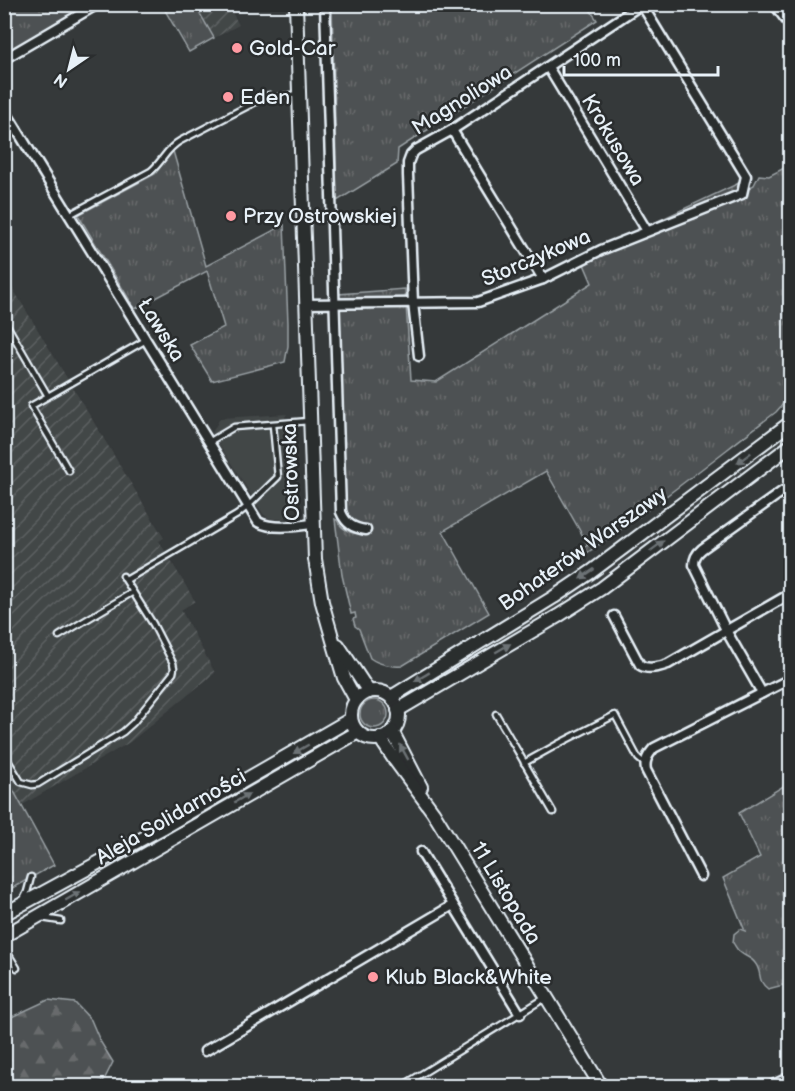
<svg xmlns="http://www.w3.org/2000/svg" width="795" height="1091" viewBox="0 0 795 1091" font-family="'Balsamiq Sans',sans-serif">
<defs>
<pattern id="industrial-furrows" width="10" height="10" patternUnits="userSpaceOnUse" patternTransform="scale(1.5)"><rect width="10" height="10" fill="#424647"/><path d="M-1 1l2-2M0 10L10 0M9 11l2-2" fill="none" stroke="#5d6162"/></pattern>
<pattern id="grass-tufts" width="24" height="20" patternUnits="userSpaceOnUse" patternTransform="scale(1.5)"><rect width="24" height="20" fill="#4d5152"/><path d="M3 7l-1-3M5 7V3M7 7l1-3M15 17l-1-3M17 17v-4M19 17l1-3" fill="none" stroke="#676a6c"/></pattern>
<pattern id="forest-firs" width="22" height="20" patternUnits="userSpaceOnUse" patternTransform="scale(1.5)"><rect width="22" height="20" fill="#4d5152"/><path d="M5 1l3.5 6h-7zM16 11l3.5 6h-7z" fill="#676a6c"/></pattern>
</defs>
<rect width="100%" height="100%" fill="#35393a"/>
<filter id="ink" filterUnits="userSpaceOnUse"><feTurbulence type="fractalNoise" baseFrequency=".0167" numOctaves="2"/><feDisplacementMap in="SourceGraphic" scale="12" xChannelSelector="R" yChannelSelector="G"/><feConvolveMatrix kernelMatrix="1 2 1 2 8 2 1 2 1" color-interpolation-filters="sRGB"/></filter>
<g filter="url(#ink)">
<polygon fill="#424647" points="287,414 285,417 291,439 293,504 285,519 274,519 268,518 263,514 212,433 220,418"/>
<g fill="url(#industrial-furrows)">
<polygon points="195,5 228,5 239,25 214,38"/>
<polygon points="4,274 164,538 159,541 195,601 181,610 215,673 130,742 19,807 4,783"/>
</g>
<g fill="url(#grass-tufts)" stroke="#9aa1a5" stroke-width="1.5">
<polygon points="5,5 98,5 5,59"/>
<polygon points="162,5 195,5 214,38 189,52"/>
<polygon points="332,5 587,5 597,20 398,149 397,164 337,201"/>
<polygon points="173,151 206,266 284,225 288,323 288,346 285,362 212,381 190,345 224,327 207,271 135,309 78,215 155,174"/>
<path d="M 790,165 L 790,396 L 776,412 C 706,465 636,522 561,570 L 557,563 L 588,545 L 546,471 L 443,531 L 489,613 L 402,666 C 392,667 378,664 370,658 L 359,629 L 355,626 L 353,619 L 356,618 L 355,613 L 351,614 L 342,575 L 335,519 L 337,520 C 343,532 353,535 366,534 L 365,526 C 354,524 349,518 346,508 L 338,294 L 405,289 L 411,380 L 436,382 L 592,283 L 581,257 L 739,183 L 742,192 L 754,185 L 759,175 L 769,176 Z"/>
<circle cx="374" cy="714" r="14"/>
<path d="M 790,782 L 790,990 L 783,985 L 768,989 C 756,980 763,973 755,963 C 751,957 743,956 739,951 C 736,949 735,945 733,943 L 734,934 L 740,929 L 745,931 L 723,878 L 760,857 L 739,813 Z"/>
<polygon points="4,783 7,788 11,786 54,865 5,892"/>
</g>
<polygon fill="url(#forest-firs)" stroke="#9aa1a5" stroke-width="1.5" points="48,1000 75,1003 91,1020 100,1041 113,1062 104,1080 92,1086 5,1086 5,1020"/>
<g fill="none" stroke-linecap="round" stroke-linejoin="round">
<defs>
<g id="lane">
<path d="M 69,215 L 151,171 C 162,162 167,148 180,141 L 269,95 L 274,98 L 297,94"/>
<polyline points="4,320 48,396"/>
<polyline points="209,442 234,427 309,421"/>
<polyline points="69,471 31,406 146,340"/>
<polyline points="126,580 237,515 248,506 278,477 273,425"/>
<polyline points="59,636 133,592"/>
<polyline points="496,714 553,812"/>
<polyline points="4,754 21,782 32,785 38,784 123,732 133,723 173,673 174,668 173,663 153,624 123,576"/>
<polyline points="524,763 560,743 615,715 638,758 645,764"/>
<polyline points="23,900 27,892 31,877"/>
<polyline points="42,918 61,921"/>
<polyline points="4,947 17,968"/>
<polyline points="402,1086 545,998"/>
</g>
<g id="street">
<path d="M 325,4 L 341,512 C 346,524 353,528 366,530"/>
<polyline points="774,4 790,25"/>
<polyline points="4,59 98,4"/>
<polyline points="548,67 647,231"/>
<path d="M 4,109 L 258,522 C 273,530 296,526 312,524"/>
<polyline points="452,130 543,279"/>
<polyline points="305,304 478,302 543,279 601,250 742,194 746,176 642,5"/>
<polyline points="419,356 413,303 408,175 408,163 411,155 416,150 452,130 642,4"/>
<path d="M 614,616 L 640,665 C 647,670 660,667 668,664 L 790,594"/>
<path d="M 762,693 L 727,632 L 694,565 C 694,558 696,554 702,549 L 783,491"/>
<polyline points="421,852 520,1014"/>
<path d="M 701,876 L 646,770 C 644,761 648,755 654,748 L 790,679"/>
<polyline points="205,1051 453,905"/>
<polyline points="771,1086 790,1077"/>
</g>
<g id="secondary">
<polyline points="296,4 315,559 322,602 332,637 344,678 356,700"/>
<polyline points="338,645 369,692"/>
<circle cx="375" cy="715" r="24"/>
<polyline points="391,697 554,597 591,572 790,423"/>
<polyline points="398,710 558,616 602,588 790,446"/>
<polyline points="392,731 421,787"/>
<polyline points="380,738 394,759 433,812 601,1086"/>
<polyline points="4,914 162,828 351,719"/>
<polyline points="4,936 358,732"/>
</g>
</defs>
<use href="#lane" stroke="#e8f1f8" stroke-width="9"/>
<use href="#street" stroke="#e8f1f8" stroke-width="13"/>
<use href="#secondary" stroke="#e8f1f8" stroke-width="16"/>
<use href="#lane" stroke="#2a2d2e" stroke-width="4.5"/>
<use href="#street" stroke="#2a2d2e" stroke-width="8"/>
<use href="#secondary" stroke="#2a2d2e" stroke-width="12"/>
</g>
<defs><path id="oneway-solid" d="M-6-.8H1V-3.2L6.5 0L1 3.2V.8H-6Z" transform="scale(1.5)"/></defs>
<g fill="#6c7275">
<use href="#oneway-solid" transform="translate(744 458) rotate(143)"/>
<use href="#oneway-solid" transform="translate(657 546) rotate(-37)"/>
<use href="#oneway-solid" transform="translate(587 574) rotate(146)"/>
<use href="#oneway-solid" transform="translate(503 648) rotate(-30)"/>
<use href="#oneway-solid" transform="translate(422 677) rotate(149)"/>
<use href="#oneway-solid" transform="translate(301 749) rotate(150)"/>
<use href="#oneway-solid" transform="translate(404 752) rotate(-119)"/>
<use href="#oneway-solid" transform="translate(242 798) rotate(-30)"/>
<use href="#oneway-solid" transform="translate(73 896) rotate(-30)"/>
</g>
</g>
<g fill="#ff9aa2" stroke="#2a2d2e" stroke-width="2">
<circle cx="237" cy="48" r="6"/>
<circle cx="228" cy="97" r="6"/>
<circle cx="231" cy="216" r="6"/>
<circle cx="373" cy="977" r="6"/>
</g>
<g text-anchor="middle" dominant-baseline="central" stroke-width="5" stroke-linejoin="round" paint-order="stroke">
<g font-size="21" fill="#e8f1f8" stroke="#2a2d2e" text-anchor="start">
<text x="249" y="48">Gold-Car</text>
<text x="240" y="97">Eden</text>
<text x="243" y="216">Przy Ostrowskiej</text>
<text x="385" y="977">Klub Black&amp;White</text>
</g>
<g font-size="21" fill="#e8f1f8" stroke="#2a2d2e">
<text transform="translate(462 100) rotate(-32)">Magnoliowa</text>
<text transform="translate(613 140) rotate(59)">Krokusowa</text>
<text transform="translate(536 258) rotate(-23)">Storczykowa</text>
<text transform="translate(161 330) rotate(58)">Ławska</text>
<text transform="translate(291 472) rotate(-92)">Ostrowska</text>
<text transform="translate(583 549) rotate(-35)">Bohaterów Warszawy</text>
<text transform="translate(171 817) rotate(-30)">Aleja Solidarności</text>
<text transform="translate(506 893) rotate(59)">11 Listopada</text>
</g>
</g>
<rect width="795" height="1091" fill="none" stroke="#2a2d2e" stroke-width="24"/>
<rect x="12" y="12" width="771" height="1067" fill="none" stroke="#e8f1f8" stroke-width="2" filter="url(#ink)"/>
<g transform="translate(69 69) rotate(215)" stroke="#2a2d2e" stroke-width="4.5" paint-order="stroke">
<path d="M0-4.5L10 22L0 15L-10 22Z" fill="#e8f1f8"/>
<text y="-9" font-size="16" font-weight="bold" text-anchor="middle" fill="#e8f1f8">N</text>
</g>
<path d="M564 66v9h154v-9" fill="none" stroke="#e8f1f8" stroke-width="3"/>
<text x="573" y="66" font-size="18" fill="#e8f1f8" stroke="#2a2d2e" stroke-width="4.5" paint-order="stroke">100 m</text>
</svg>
